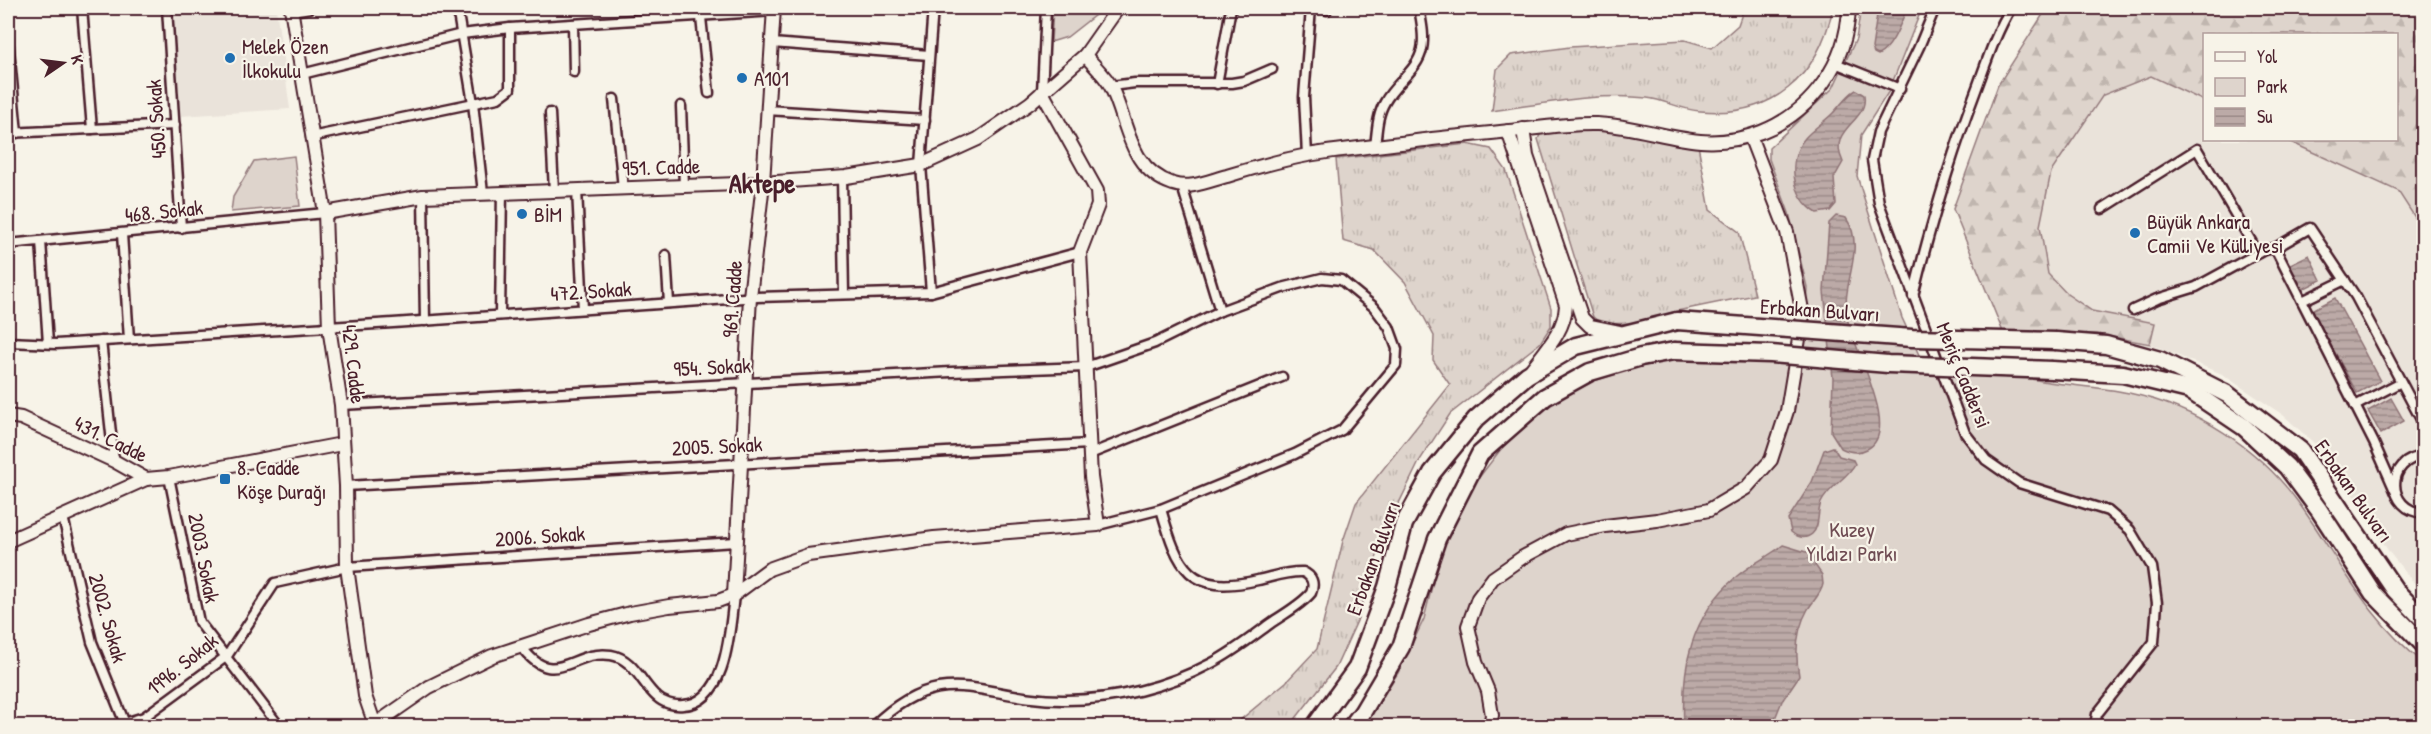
<svg xmlns="http://www.w3.org/2000/svg" width="2431" height="734" viewBox="0 0 2431 734" font-family="'Patrick Hand',sans-serif">
<defs>
<pattern id="grass-tufts" width="24" height="20" patternUnits="userSpaceOnUse" patternTransform="scale(1.5)"><rect width="24" height="20" fill="#ded4cc"/><path d="M3 7l-1-3M5 7V3M7 7l1-3M15 17l-1-3M17 17v-4M19 17l1-3" fill="none" stroke="#c0b6af"/></pattern>
<pattern id="forest-firs" width="22" height="20" patternUnits="userSpaceOnUse" patternTransform="scale(1.5)"><rect width="22" height="20" fill="#ded4cc"/><path d="M5 1l3.5 6h-7zM16 11l3.5 6h-7z" fill="#c0b6af"/></pattern>
<pattern id="water-rules" width="6" height="5" patternUnits="userSpaceOnUse" patternTransform="scale(1.5)"><rect width="6" height="5" fill="#bcaaa7"/><path d="M0 2.5h6" fill="none" stroke="#9b8a88"/></pattern>
</defs>
<rect width="100%" height="100%" fill="#f7f3e8"/>
<filter id="ink" filterUnits="userSpaceOnUse"><feTurbulence type="fractalNoise" baseFrequency=".0167" numOctaves="2"/><feDisplacementMap in="SourceGraphic" scale="12" xChannelSelector="R" yChannelSelector="G"/><feConvolveMatrix kernelMatrix="1 2 1 2 8 2 1 2 1" color-interpolation-filters="sRGB"/></filter>
<g filter="url(#ink)">
<g fill="#eae3da">
<polygon points="174,8 276,8 290,109 180,116"/>
<polygon points="2151,76 2204,101 2204,140 2286,140 2398,191 2423,230 2423,594 2389,552 2338,471 2314,443 2283,415 2222,374 2150,344 2155,323 2092,311 2067,294 2048,274 2040,226 2051,172 2103,95"/>
</g>
<g fill="url(#grass-tufts)" stroke="#947a7c" stroke-width="1.5">
<path d="M 1744,8 L 1833,8 C 1818,77 1773,118 1700,111 C 1682,110 1665,100 1647,98 C 1595,92 1543,104 1492,111 L 1497,69 L 1511,55 L 1570,47 L 1685,40 L 1712,48 L 1738,25 Z"/>
<polygon points="1592,123 1698,145 1710,210 1739,232 1755,295 1677,311 1636,323 1602,324 1593,317 1538,139 1541,133"/>
<polygon points="1467,144 1491,149 1506,170 1551,308 1551,326 1540,343 1450,414 1420,460 1383,536 1357,621 1336,667 1293,722 1288,726 1233,726 1286,682 1317,649 1343,541 1356,503 1450,385 1433,360 1434,336 1405,282 1374,250 1343,241 1336,159"/>
</g>
<polygon fill="url(#forest-firs)" stroke="#947a7c" stroke-width="1.5" points="2047,8 2423,8 2423,230 2398,191 2286,140 2396,140 2396,34 2204,34 2204,101 2151,76 2103,95 2051,172 2040,226 2048,274 2067,294 2092,311 2155,323 2150,344 2097,334 2003,332 1953,209 1998,85"/>
<g fill="#ded4cc" stroke="#947a7c" stroke-width="1.5">
<polygon points="1053,8 1104,8 1067,37 1051,42"/>
<path d="M 1861,8 L 1922,8 L 1889,91 L 1861,135 L 1857,176 L 1902,318 L 1926,370 C 1945,370 1966,368 1985,370 C 2006,373 2027,379 2048,382 C 2075,386 2102,387 2129,393 C 2195,407 2258,447 2298,502 C 2338,557 2367,620 2423,662 L 2423,726 L 1363,726 L 1398,673 L 1424,619 L 1442,545 L 1467,493 L 1501,449 L 1528,421 L 1551,403 L 1594,381 L 1634,368 L 1686,357 L 1803,362 L 1807,287 L 1789,213 L 1769,159 L 1769,148 L 1833,88 L 1856,39 Z"/>
<polygon points="294,156 300,206 231,212 233,197 254,161"/>
</g>
<g fill="url(#water-rules)" stroke="#8e7275" stroke-width="1.5">
<path d="M 1878,8 L 1907,8 C 1901,22 1893,48 1878,55 L 1874,53 L 1872,48 Z"/>
<path d="M 1856,90 L 1864,95 C 1869,123 1826,127 1843,162 L 1834,178 L 1836,204 L 1830,211 L 1817,213 C 1792,198 1786,160 1805,138 C 1813,129 1824,122 1833,113 C 1840,106 1847,95 1856,90 Z"/>
<path d="M 1836,216 L 1846,218 C 1866,247 1843,281 1846,312 C 1848,341 1904,431 1867,449 C 1858,454 1849,452 1841,448 L 1831,432 L 1833,378 L 1824,291 L 1829,223 Z"/>
<polygon points="2309,255 2321,280 2299,291 2288,265"/>
<polygon points="2335,298 2380,381 2357,393 2312,310"/>
<polygon points="2391,398 2404,421 2381,434 2368,411"/>
<path d="M 1833,447 L 1839,456 L 1853,460 L 1855,464 C 1847,479 1829,486 1821,503 C 1817,512 1820,527 1812,534 C 1805,540 1797,537 1791,532 L 1788,519 L 1812,482 L 1824,450 Z"/>
<path d="M 1783,545 L 1806,552 L 1814,552 L 1819,555 L 1815,565 L 1822,575 L 1823,584 C 1821,594 1813,601 1808,609 C 1796,630 1795,654 1799,676 L 1782,701 L 1772,726 L 1684,726 C 1681,667 1690,617 1737,576 C 1751,564 1768,557 1783,545 Z"/>
</g>
<g fill="none" stroke-linecap="round" stroke-linejoin="round">
<defs>
<g id="street">
<polyline points="82,8 92,129"/>
<polyline points="167,8 181,228"/>
<polyline points="457,8 473,103 483,193"/>
<polyline points="700,8 709,93"/>
<polyline points="1935,8 1919,47 1878,132 1872,160 1879,203 1965,433 1986,460 2019,483 2108,511 2130,530 2152,567 2157,603 2154,642 2097,714 2095,726"/>
<polyline points="1327,10 1327,8"/>
<polyline points="292,11 310,8"/>
<polyline points="573,24 574,72"/>
<polyline points="8,38 17,133"/>
<polyline points="772,43 929,55"/>
<polyline points="1835,63 1900,89"/>
<polyline points="302,74 462,34 510,28 773,11"/>
<polyline points="1217,84 1231,8"/>
<polyline points="1111,86 1135,83 1232,83 1244,81 1272,69"/>
<polyline points="1042,92 1046,8"/>
<polyline points="614,99 623,188"/>
<polyline points="681,106 684,186"/>
<polyline points="767,110 925,120"/>
<polyline points="550,113 554,191"/>
<polyline points="8,133 175,125"/>
<polyline points="311,137 498,98 510,89 510,28"/>
<path d="M 1375,147 C 1377,131 1377,115 1385,102 C 1395,83 1418,70 1422,49 C 1425,36 1421,20 1419,8"/>
<polyline points="1307,155 1304,97 1311,8"/>
<polyline points="842,177 844,294"/>
<polyline points="1182,186 1220,311"/>
<polyline points="577,190 583,309"/>
<polyline points="423,196 425,321"/>
<polyline points="2102,209 2197,149 2258,253"/>
<polyline points="122,234 129,339"/>
<polyline points="41,241 48,343"/>
<polyline points="8,244 325,213"/>
<polyline points="666,255 669,303"/>
<polyline points="931,292 921,165 933,8"/>
<path d="M 1913,296 C 1930,227 1950,159 1975,93 C 1986,64 1995,34 2011,8"/>
<polyline points="2302,301 2345,280"/>
<polyline points="2133,310 2157,299 2196,287 2264,250 2275,248"/>
<polyline points="500,315 502,192"/>
<polyline points="101,341 114,461"/>
<polyline points="8,342 56,344 393,323 757,297 931,292 1080,252"/>
<polyline points="341,405 951,372 1086,367 1155,343 1220,311 1282,288 1322,278 1341,280 1374,307 1389,327 1397,349 1396,365 1342,430 1295,454 1161,509 1098,525"/>
<polyline points="2355,406 2401,382"/>
<polyline points="1090,454 1282,377"/>
<path d="M 2424,456 C 2385,459 2386,511 2424,513"/>
<polyline points="169,477 199,622 279,726"/>
<polyline points="346,486 1089,444"/>
<polyline points="2396,493 2374,443 2275,248 2310,228 2356,297 2424,425"/>
<polyline points="63,517 92,642 126,726"/>
<path d="M 521,646 C 554,692 572,649 611,655 C 634,659 641,683 657,697 C 663,703 674,706 683,705 C 727,703 730,629 734,595"/>
<polyline points="115,726 144,717 227,656 275,583 347,567 736,542"/>
<path d="M 873,726 C 945,656 983,701 1065,700 C 1115,700 1167,687 1210,664 C 1232,653 1252,637 1271,623 C 1284,614 1301,605 1311,593 C 1315,583 1312,576 1303,572 C 1288,571 1272,577 1258,580 C 1189,596 1178,568 1161,509"/>
</g>
<g id="secondary">
<polyline points="291,8 325,213 329,327 341,405 346,486 347,567 365,696 375,725"/>
<path d="M 1085,55 C 1093,65 1106,76 1111,87 C 1129,124 1128,169 1173,184 C 1189,190 1211,180 1227,176 C 1253,168 1281,160 1308,155 C 1348,148 1390,145 1432,139 C 1458,136 1484,134 1510,131 C 1538,128 1568,123 1597,124 C 1658,127 1698,156 1761,132 C 1812,112 1847,62 1849,8"/>
<polyline points="1523,129 1527,156 1582,318 1590,326 1619,332"/>
<path d="M 1508,131 L 1566,305 C 1565,331 1545,351 1530,371"/>
<polyline points="325,213 423,196 763,183 846,177 921,165 978,139 1030,103 1085,55 1118,8"/>
<polyline points="8,416 21,418 114,461 146,479 169,477 342,444"/>
<polyline points="8,541 146,479"/>
<polyline points="734,595 750,297 763,183 774,8"/>
<polyline points="373,726 429,687 492,656 589,624 630,613 669,606 718,601 734,595 769,569 808,555 934,538 1098,525 1091,477 1080,252 1098,205 1097,191 1042,92"/>
<polyline points="1490,726 1492,715 1488,691 1476,662 1468,626 1478,598 1493,578 1523,557 1566,534 1605,526 1657,520 1709,510 1746,488 1771,460 1787,411 1803,315 1787,232 1750,136"/>
</g>
<g id="highway">
<polyline points="2056,341 2106,345 2160,360 2227,394 2300,450 2395,590 2424,620"/>
<polyline points="2052,370 2123,374 2189,390 2244,427 2287,467 2319,510 2373,593 2424,645"/>
<polyline points="1315,726 1357,668 1387,587 1404,524 1432,473 1476,419 1527,375 1576,346 1677,321"/>
<polyline points="1352,726 1362,713 1401,647 1437,539 1480,454 1545,397 1590,372 1641,357 1674,351"/>
</g>
</defs>
<use href="#street" stroke="#4a1f2b" stroke-width="13"/>
<use href="#secondary" stroke="#4a1f2b" stroke-width="16"/>
<use href="#highway" stroke="#4a1f2b" stroke-width="21"/>
<use href="#street" stroke="#f7f3e8" stroke-width="8"/>
<use href="#secondary" stroke="#f7f3e8" stroke-width="12"/>
<use href="#highway" stroke="#f7f3e8" stroke-width="16"/>
<defs>
<g id="highway-bridge">
<polyline points="1677,321 1912,338 2056,341"/>
<polyline points="1674,351 1771,354 1888,364 2052,370"/>
</g>
</defs>
<use href="#highway-bridge" stroke="#4a1f2b" stroke-width="21" stroke-linecap="butt"/>
<use href="#highway-bridge" stroke="#f7f3e8" stroke-width="16"/>
</g>
</g>
<g fill="#1f6fb2" stroke="#f7f3e8" stroke-width="2">
<circle cx="230" cy="58" r="6"/>
<circle cx="742" cy="78" r="6"/>
<circle cx="522" cy="214" r="6"/>
<circle cx="2135" cy="233" r="6"/>
<rect x="219" y="473" width="12" height="12" rx="3"/>
</g>
<g text-anchor="middle" dominant-baseline="central" stroke-width="4.5" stroke-linejoin="round" paint-order="stroke">
<g font-size="21" fill="#4a1f2b" stroke="#f7f3e8" text-anchor="start">
<text x="242" y="46">Melek Özen<tspan x="242" dy="24">İlkokulu</tspan></text>
<text x="754" y="78">A101</text>
<text x="534" y="214">BİM</text>
<text x="2147" y="221">Büyük Ankara<tspan x="2147" dy="24">Camii Ve Külliyesi</tspan></text>
<text x="237" y="467">8. Cadde<tspan x="237" dy="24">Köşe Durağı</tspan></text>
</g>
<g font-size="21" fill="#4a1f2b" stroke="#f7f3e8">
<text transform="translate(156 119) rotate(-94)">450. Sokak</text>
<text transform="translate(661 167) rotate(-2)">951. Cadde</text>
<text transform="translate(164 211) rotate(-6)">468. Sokak</text>
<text transform="translate(591 291) rotate(-4)">472. Sokak</text>
<text transform="translate(732 299) rotate(-86)">969. Cadde</text>
<text transform="translate(1820 310) rotate(4)">Erbakan Bulvarı</text>
<text transform="translate(354 364) rotate(83)">429. Cadde</text>
<text transform="translate(712 367) rotate(-3)">954. Sokak</text>
<text transform="translate(1964 375) rotate(68)">Meriç Caddersi</text>
<text transform="translate(111 439) rotate(26)">431. Cadde</text>
<text transform="translate(717 446) rotate(-3)">2005. Sokak</text>
<text transform="translate(2354 491) rotate(55)">Erbakan Bulvarı</text>
<text transform="translate(540 536) rotate(-4)">2006. Sokak</text>
<text transform="translate(204 558) rotate(79)">2003. Sokak</text>
<text transform="translate(1373 558) rotate(-70)">Erbakan Bulvarı</text>
<text transform="translate(108 618) rotate(74)">2002. Sokak</text>
<text transform="translate(182 664) rotate(-39)">1996. Sokak</text>
</g>
<g font-size="21" fill="#6f4c53" stroke="#f7f3e8">
<text x="1852" y="529">Kuzey<tspan x="1852" dy="24">Yıldızı Parkı</tspan></text>
</g>
<g font-size="27" font-weight="bold" fill="#4a1f2b" stroke="#f7f3e8">
<text x="762" y="183">Aktepe</text>
</g>
</g>
<rect width="2431" height="734" fill="none" stroke="#f7f3e8" stroke-width="30"/>
<rect x="15" y="15" width="2401" height="704" fill="none" stroke="#4a1f2b" stroke-width="2" filter="url(#ink)"/>
<rect x="2203" y="33" width="195" height="108" fill="#f7f3e8" stroke="#b29e9c" stroke-width="1.5"/>
<rect x="2215" y="52" width="30" height="9" fill="#f7f3e8" stroke="#b29e9c" stroke-width="1.5"/>
<text x="2257" y="63" font-size="18" fill="#4a1f2b">Yol</text>
<rect x="2215" y="78" width="30" height="18" fill="#ded4cc" stroke="#b29e9c" stroke-width="1.5"/>
<text x="2257" y="93" font-size="18" fill="#4a1f2b">Park</text>
<rect x="2215" y="108" width="30" height="18" fill="url(#water-rules)" stroke="#b29e9c" stroke-width="1.5"/>
<text x="2257" y="123" font-size="18" fill="#4a1f2b">Su</text>
<g transform="translate(63 63) rotate(76)" stroke="#f7f3e8" stroke-width="4.5" paint-order="stroke">
<path d="M0-4.5L10 22L0 15L-10 22Z" fill="#4a1f2b"/>
<text y="-9" font-size="16" font-weight="bold" text-anchor="middle" fill="#4a1f2b">K</text>
</g>
</svg>
